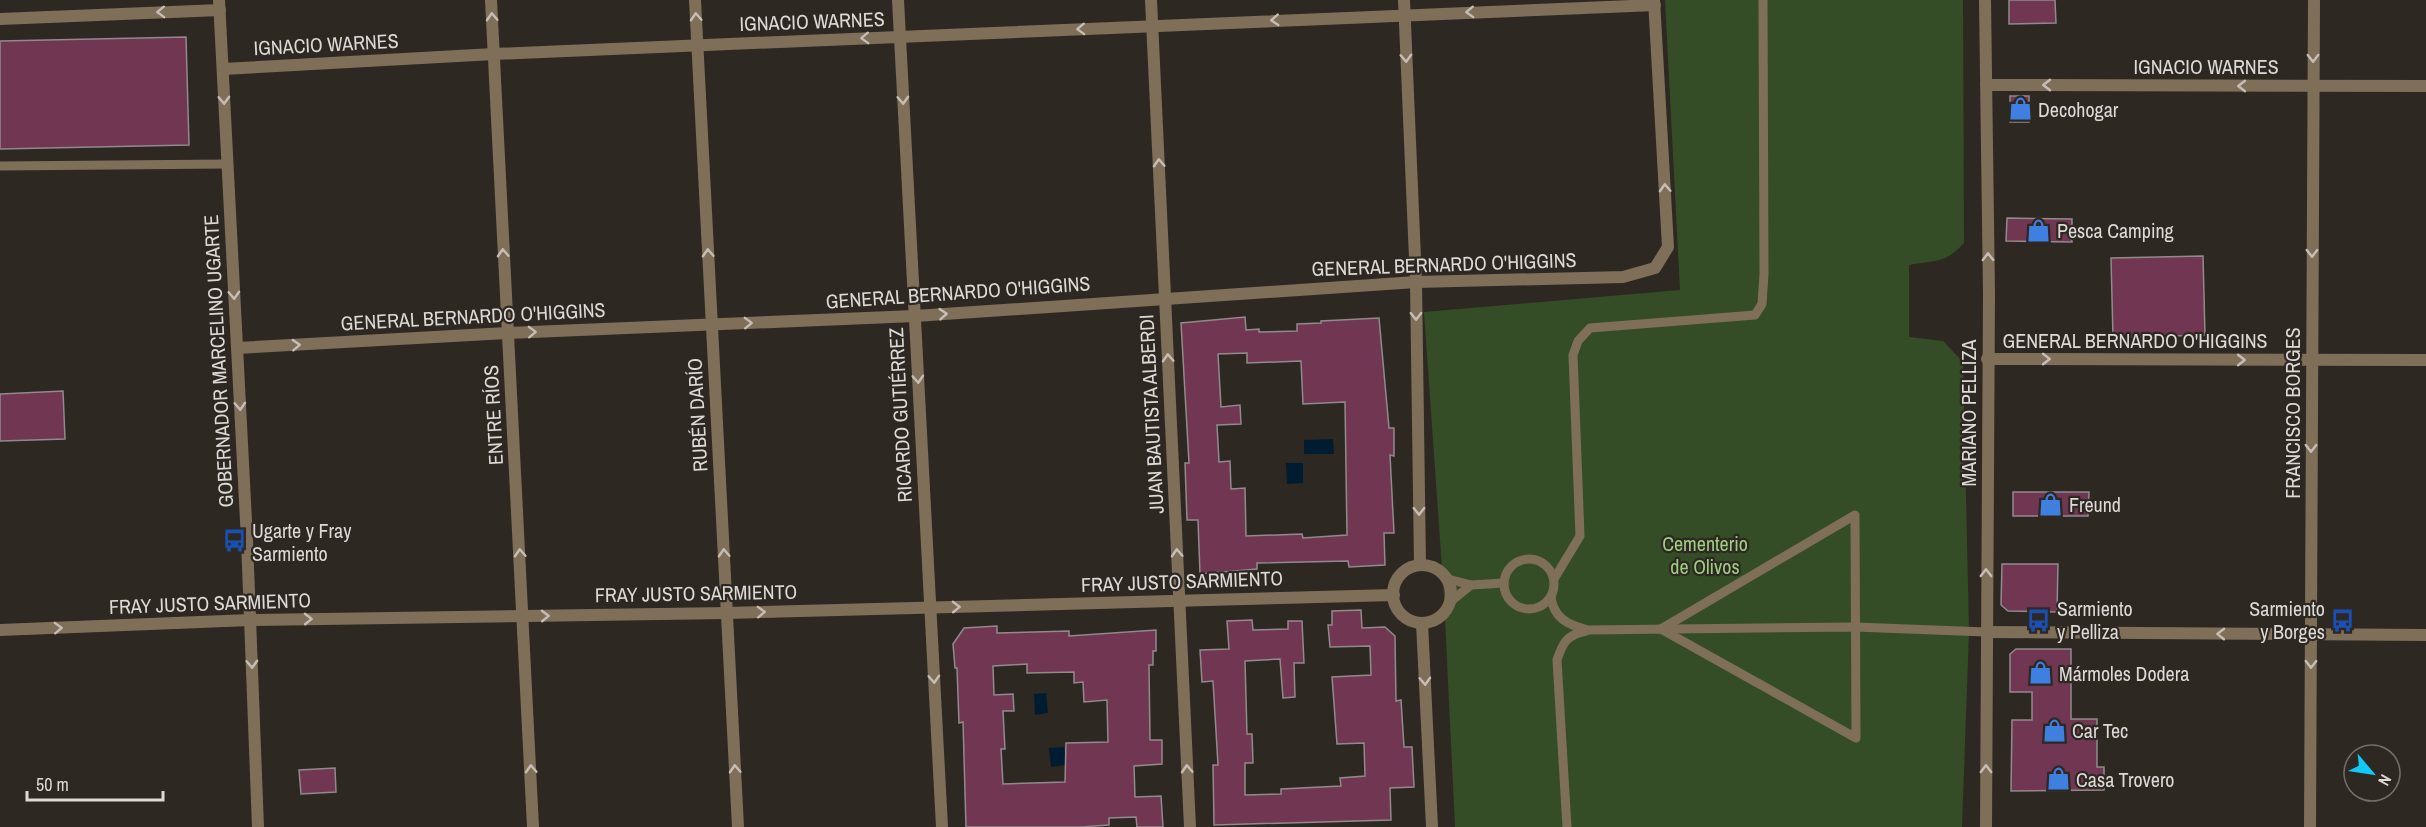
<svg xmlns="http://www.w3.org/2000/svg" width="2426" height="827" viewBox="0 0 2426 827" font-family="'Archivo Narrow',sans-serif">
<rect width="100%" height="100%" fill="#2e2823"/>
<path fill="#354d26" d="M 1665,0 L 1963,0 L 1964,243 C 1945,264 1935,260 1909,265 L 1909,337 L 1943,341 L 1963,362 L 1969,631 L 1962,827 L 1455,827 L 1444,597 L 1424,312 L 1680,290 Z"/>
<g fill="#001c31">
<polygon points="1333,439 1334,454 1304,454 1304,440"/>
<polygon points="1286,463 1303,463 1303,483 1287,484"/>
<polygon points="1046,693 1048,713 1035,715 1034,694"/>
<polygon points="1064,747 1066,765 1051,767 1049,748"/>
</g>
<g fill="#713752" stroke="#92898c" stroke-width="1.5" fill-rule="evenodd">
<polygon points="2009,0 2055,0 2056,23 2009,24"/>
<polygon points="186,37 189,145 0,149 0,41"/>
<rect x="2010" y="96" width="19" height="26"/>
<polygon points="2007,218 2072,219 2072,242 2006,241"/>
<polygon points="2203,256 2205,335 2113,338 2111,258"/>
<path d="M 1245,317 L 1246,330 L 1259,329 L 1259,332 L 1297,331 L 1297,324 L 1321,323 L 1321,321 L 1379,318 L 1389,428 L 1394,428 L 1394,456 L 1390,455 L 1394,533 L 1384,533 L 1385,565 L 1349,567 L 1348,561 L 1257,563 L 1257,569 L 1200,574 L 1198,520 L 1187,520 L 1185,463 L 1189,463 L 1181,323 ZM 1247,353 L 1247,363 L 1301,361 L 1303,404 L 1345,402 L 1347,535 L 1303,538 L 1302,534 L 1246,536 L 1245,488 L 1231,489 L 1230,461 L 1219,462 L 1217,425 L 1241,424 L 1240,405 L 1221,407 L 1218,354 Z"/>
<polygon points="63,391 65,439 0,441 0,394"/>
<polygon points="2013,492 2089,492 2088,516 2013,516"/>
<polygon points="2002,564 2058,564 2057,612 2008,611 2001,605"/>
<polygon points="1361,610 1362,628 1385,627 1395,636 1396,701 1401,700 1404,747 1412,747 1414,787 1390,788 1391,820 1214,825 1213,765 1218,765 1213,681 1202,682 1200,650 1229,649 1227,621 1252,620 1253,630 1288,629 1288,621 1302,621 1304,663 1294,663 1295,697 1283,698 1280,659 1245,661 1247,734 1252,734 1253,763 1245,763 1245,795 1281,794 1281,789 1341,786 1340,778 1365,776 1364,743 1337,744 1332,677 1371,675 1370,646 1330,647 1328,625 1332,625 1332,611"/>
<path d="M 997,626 L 997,633 L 1069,631 L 1069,636 L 1156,630 L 1156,651 L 1153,651 L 1153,665 L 1149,665 L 1150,740 L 1162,740 L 1162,764 L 1134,766 L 1135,797 L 1161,796 L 1163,827 L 1137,827 L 1136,817 L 1109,818 L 1109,825 L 1081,827 L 966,827 L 963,722 L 959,723 L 957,668 L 955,668 L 953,644 L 964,628 ZM 1027,664 L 1027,673 L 1074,672 L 1074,683 L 1083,682 L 1084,702 L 1107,700 L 1108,742 L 1066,743 L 1065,782 L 1003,784 L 1001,749 L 1005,749 L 1003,711 L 1014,711 L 1013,694 L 994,695 L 993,666 Z"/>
<polygon points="2016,649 2071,649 2071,719 2097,719 2097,767 2104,767 2104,790 2011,791 2012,720 2032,720 2032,692 2010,692 2010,654"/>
<polygon points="335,768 336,792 301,794 299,770"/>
</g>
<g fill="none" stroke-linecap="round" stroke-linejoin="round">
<g stroke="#806f58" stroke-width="9">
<polyline points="0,166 226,164"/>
<polygon points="1855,515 1856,738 1661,629"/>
<circle cx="1529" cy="584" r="25"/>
<polyline points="1448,579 1471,585 1504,583"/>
<polyline points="1554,579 1580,536 1573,355 1578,341 1590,328 1755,315 1762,304 1764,274 1763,0"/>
<path d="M 1551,596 C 1553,618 1568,625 1588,630 L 1855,627 L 1986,632"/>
<polyline points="1450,602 1471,585"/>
<path d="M 1567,827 L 1557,660 C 1563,642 1567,635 1586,631"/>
</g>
<g stroke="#806f58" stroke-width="12">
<polyline points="491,0 533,827"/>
<polyline points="695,0 738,827"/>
<polyline points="898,0 942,827"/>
<polyline points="1151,0 1190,827"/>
<polyline points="1404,0 1416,282 1420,565"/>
<polyline points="0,19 220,10"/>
<polyline points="223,69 494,54 1655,5"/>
<polyline points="1986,85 2426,86"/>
<polyline points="237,348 507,333 915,316 1416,282 1623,277 1655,268 1668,247 1654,0"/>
<polyline points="1987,359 2426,360"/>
<circle cx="1422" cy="594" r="29"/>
<polyline points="1422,623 1432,827"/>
<polyline points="0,630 250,620 727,613 1394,595"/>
<polyline points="1986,632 2426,635"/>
<polyline points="2310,827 2314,0"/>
</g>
<g stroke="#806f58" stroke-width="12">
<polyline points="219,0 247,540 258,827"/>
<polyline points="1985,0 1989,294 1986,827"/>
</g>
</g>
<defs><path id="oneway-chevron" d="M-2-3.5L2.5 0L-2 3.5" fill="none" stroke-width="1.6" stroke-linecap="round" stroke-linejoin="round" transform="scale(1.5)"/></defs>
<g stroke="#c6beb6">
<use href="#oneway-chevron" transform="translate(161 12) rotate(178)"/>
<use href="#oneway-chevron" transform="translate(1470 12) rotate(178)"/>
<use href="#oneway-chevron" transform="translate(492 17) rotate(-93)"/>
<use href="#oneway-chevron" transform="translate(696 17) rotate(-93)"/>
<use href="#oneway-chevron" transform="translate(1275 20) rotate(177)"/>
<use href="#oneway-chevron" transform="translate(1081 29) rotate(178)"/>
<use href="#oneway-chevron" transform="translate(865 38) rotate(178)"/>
<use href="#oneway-chevron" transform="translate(1406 58) rotate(88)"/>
<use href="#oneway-chevron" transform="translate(2313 58) rotate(90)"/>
<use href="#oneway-chevron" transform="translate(2047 85) rotate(-180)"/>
<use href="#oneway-chevron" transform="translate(2242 86) rotate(-180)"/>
<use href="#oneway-chevron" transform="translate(224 100) rotate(88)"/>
<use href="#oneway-chevron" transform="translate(903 100) rotate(87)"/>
<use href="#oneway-chevron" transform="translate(1159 163) rotate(-93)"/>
<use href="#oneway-chevron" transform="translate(1665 188) rotate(-93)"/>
<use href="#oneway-chevron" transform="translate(503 253) rotate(-93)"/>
<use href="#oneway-chevron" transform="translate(708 253) rotate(-93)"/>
<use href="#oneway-chevron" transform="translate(2312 253) rotate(90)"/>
<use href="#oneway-chevron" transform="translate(1988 257) rotate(-91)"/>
<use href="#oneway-chevron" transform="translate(234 295) rotate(87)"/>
<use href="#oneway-chevron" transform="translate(943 314) rotate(-4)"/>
<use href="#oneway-chevron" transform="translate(1416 316) rotate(89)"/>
<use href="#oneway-chevron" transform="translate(748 323) rotate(-2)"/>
<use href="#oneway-chevron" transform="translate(532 332) rotate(-2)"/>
<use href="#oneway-chevron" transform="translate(296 345) rotate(-3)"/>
<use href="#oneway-chevron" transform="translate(1168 358) rotate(-93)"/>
<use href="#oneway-chevron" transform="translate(2046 359)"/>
<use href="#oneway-chevron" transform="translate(2241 360)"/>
<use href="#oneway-chevron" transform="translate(918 379) rotate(87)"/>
<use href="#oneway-chevron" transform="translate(240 406) rotate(87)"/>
<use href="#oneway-chevron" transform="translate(2311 448) rotate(90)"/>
<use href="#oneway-chevron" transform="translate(1419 511) rotate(89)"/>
<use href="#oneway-chevron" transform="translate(520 553) rotate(-93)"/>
<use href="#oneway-chevron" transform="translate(724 553) rotate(-93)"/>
<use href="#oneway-chevron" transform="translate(1177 553) rotate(-93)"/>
<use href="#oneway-chevron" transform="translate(1986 573) rotate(-90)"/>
<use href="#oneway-chevron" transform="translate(956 607) rotate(-1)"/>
<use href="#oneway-chevron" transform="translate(761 612) rotate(-2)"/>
<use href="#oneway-chevron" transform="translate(545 616) rotate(-1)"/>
<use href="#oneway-chevron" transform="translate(308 619) rotate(-1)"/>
<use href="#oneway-chevron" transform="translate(58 628) rotate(-2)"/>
<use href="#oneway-chevron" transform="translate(2221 634) rotate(-179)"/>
<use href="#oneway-chevron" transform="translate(252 664) rotate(88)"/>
<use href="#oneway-chevron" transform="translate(2311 664) rotate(90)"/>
<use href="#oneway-chevron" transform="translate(934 679) rotate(87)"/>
<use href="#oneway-chevron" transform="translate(1425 681) rotate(87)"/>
<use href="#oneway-chevron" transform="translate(531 769) rotate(-93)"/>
<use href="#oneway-chevron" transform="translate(735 769) rotate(-93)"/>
<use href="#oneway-chevron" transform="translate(1187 769) rotate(-93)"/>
<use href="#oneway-chevron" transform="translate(1986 769) rotate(-90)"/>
</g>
<defs>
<symbol id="shop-bare" viewBox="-9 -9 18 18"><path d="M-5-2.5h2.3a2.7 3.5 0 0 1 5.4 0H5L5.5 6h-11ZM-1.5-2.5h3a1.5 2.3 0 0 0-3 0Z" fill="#3f7fe0" stroke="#2e2823" stroke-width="2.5" paint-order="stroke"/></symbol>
<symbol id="bus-bare" viewBox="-9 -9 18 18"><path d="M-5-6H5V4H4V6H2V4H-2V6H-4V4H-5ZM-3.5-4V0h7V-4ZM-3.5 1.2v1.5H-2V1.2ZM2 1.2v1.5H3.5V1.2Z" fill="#1a4fb4" stroke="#2e2823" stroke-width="2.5" paint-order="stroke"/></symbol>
</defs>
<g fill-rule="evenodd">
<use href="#shop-bare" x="2004" y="92" width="33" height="33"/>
<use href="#shop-bare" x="2022" y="214" width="33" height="33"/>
<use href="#shop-bare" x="2034" y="488" width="33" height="33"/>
<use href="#bus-bare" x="218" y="524" width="33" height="33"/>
<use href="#bus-bare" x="2022" y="604" width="33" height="33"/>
<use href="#bus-bare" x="2326" y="604" width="33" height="33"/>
<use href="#shop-bare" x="2024" y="656" width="33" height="33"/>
<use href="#shop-bare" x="2038" y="714" width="33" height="33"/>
<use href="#shop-bare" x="2042" y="762" width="33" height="33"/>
</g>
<g text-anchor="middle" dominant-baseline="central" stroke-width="4.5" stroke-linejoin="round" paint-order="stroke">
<g font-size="20" fill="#ddd9d6" stroke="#2e2823">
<text transform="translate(812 21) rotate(-2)">IGNACIO WARNES</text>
<text transform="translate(326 44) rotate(-3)">IGNACIO WARNES</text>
<text x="2206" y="66">IGNACIO WARNES</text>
<text transform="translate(1444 264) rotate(-2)">GENERAL BERNARDO O'HIGGINS</text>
<text transform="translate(958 292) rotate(-4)">GENERAL BERNARDO O'HIGGINS</text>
<text transform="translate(473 316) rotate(-3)">GENERAL BERNARDO O'HIGGINS</text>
<text x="2135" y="340">GENERAL BERNARDO O'HIGGINS</text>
<text transform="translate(218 361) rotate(-93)">GOBERNADOR MARCELINO UGARTE</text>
<text transform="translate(1968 413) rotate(-90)">MARIANO PELLIZA</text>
<text transform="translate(2292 413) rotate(-90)">FRANCISCO BORGES</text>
<text transform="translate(1151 414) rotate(-93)">JUAN BAUTISTA ALBERDI</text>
<text transform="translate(493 415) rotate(-93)">ENTRE RÍOS</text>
<text transform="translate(697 415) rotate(-93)">RUBÉN DARÍO</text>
<text transform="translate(900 415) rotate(-93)">RICARDO GUTIÉRREZ</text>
<text transform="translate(1182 581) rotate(-2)">FRAY JUSTO SARMIENTO</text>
<text transform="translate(696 593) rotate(-1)">FRAY JUSTO SARMIENTO</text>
<text transform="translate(210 603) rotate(-2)">FRAY JUSTO SARMIENTO</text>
</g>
<g font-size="20" fill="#ddd9d6" stroke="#2e2823" text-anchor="start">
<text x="2038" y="109">Decohogar</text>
<text x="2057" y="230">Pesca Camping</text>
<text x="2069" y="504">Freund</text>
<text x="252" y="530">Ugarte y Fray<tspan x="252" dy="23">Sarmiento</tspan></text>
<text x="2057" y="608">Sarmiento<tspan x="2057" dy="23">y Pelliza</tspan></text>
<text x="2325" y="608" text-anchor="end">Sarmiento<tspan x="2325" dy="23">y Borges</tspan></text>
<text x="2059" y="673">Mármoles Dodera</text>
<text x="2072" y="730">Car Tec</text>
<text x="2076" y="779">Casa Trovero</text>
</g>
<g font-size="20" fill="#9ecf80" stroke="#2e2823">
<text x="1705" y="543">Cementerio<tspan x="1705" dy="23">de Olivos</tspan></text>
</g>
</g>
<g transform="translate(2372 773) rotate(119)"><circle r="28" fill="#2e2823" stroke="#746f6b" stroke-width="1.5"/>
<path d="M0-4.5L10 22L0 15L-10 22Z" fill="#10cafa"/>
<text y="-9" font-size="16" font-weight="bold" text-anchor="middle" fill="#ddd9d6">N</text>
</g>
<path d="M27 791v9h136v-9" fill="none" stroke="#ddd9d6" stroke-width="3"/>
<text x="36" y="791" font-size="18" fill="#ddd9d6" stroke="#2e2823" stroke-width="4.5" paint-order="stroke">50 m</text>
</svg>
